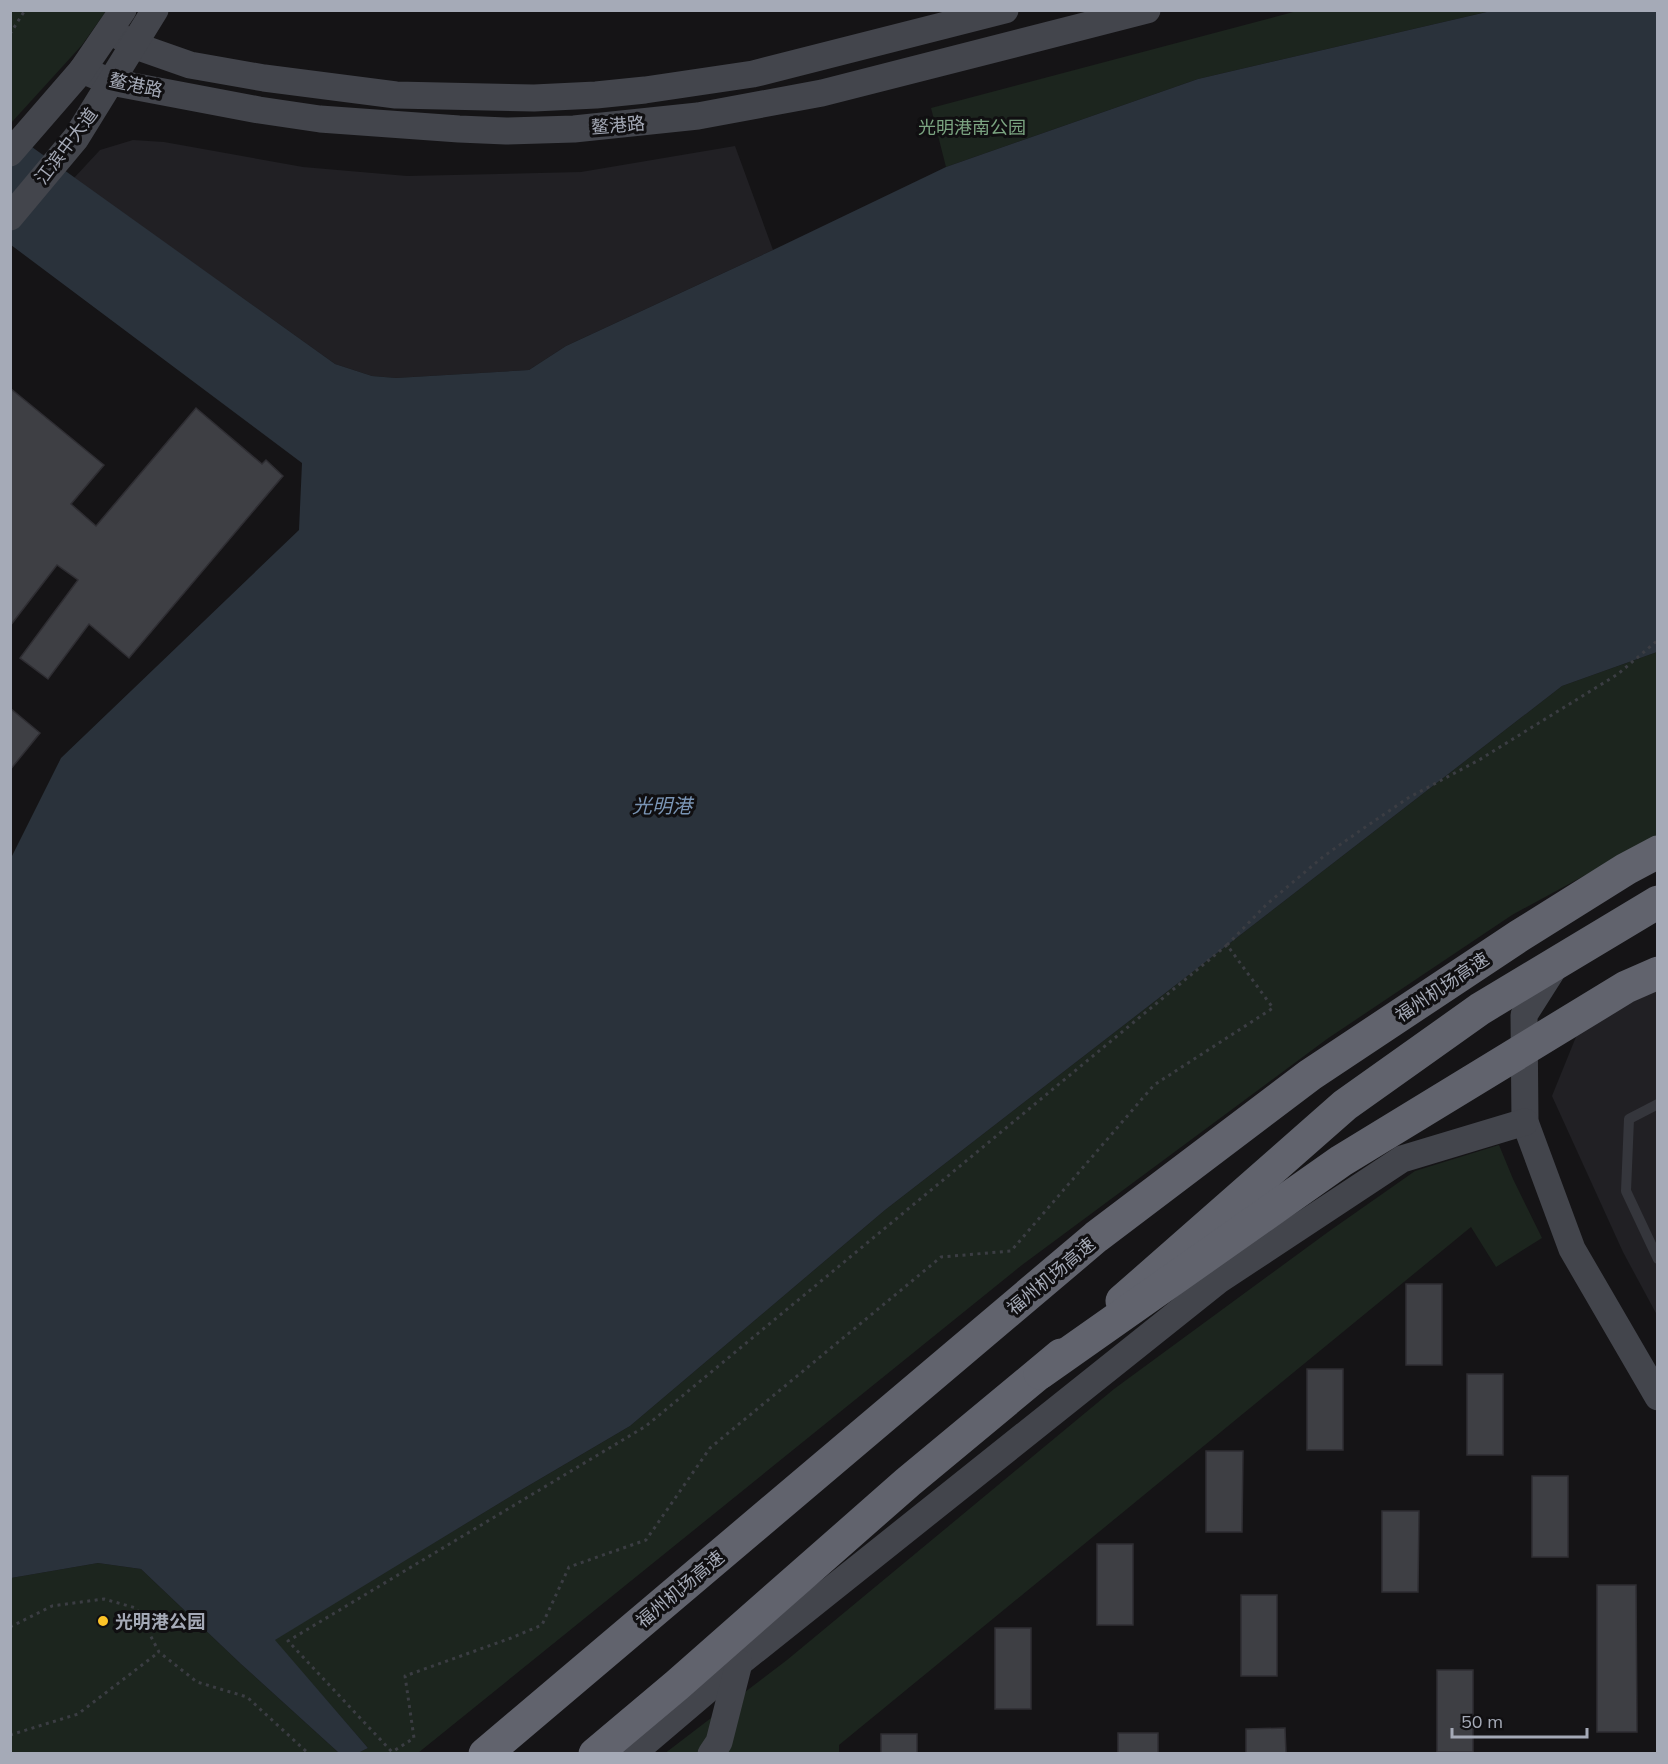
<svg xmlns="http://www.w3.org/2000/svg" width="1668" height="1764" viewBox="0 0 1668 1764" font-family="Mulish,'Noto Sans SC',sans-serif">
<rect width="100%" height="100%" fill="#151416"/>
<g fill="#212024">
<polygon points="133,140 164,142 303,167 407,176 581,172 735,146 773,250 566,346 529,370 396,378 372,376 335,364 74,178 100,150"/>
<polygon points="1657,990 1657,1315 1623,1252 1552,1096 1580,1027"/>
</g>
<g fill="#1c251e">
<polygon points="10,11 106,11 82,45 11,123"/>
<polygon points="1297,11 1491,11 1198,79 946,167 931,108"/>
<polygon points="1657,652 1657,836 1512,915 1327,1039 1022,1265 418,1753 358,1753 368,1748 274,1640 516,1493 630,1426 885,1210 1562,686"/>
<polygon points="1499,1145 1513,1179 1542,1238 1496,1267 1471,1227 839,1745 839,1753 664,1754 787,1660 1114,1389 1328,1232 1415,1171"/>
<polygon points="98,1563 141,1569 241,1664 339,1753 11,1754 11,1578"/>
</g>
<polygon fill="#2a323b" points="1491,11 1657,11 1657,652 1562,686 885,1210 630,1426 516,1493 275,1640 368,1748 358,1753 339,1753 241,1664 141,1569 98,1563 11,1578 10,856 12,856 61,758 299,530 302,463 11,245 11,132 335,364 372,376 396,378 529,370 566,346 773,250 946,167 1198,79"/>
<g fill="#3e3f44" stroke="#2f2e33" stroke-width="1.5">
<polygon points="10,388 104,465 71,504 96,526 196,408 262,464 266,460 283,476 129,658 89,624 48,679 20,658 78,580 57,565 10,626"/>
<polygon points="10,708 40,733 10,770"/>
<rect x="1406" y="1284" width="36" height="81"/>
<rect x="1307" y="1369" width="36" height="81"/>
<rect x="1467" y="1374" width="36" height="81"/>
<polygon points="1206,1451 1243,1451 1242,1532 1206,1532"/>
<rect x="1532" y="1476" width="36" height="81"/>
<polygon points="1382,1511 1419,1511 1418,1592 1382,1592"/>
<rect x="1097" y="1544" width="36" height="81"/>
<polygon points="1597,1585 1636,1585 1637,1732 1597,1732"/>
<rect x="1241" y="1595" width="36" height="81"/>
<rect x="995" y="1628" width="36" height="81"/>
<rect x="1437" y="1670" width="36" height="82"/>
<polygon points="1285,1728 1286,1754 1246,1754 1246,1729"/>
<rect x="1118" y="1733" width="40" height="21"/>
<rect x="881" y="1734" width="36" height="20"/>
</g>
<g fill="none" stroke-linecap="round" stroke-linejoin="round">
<g stroke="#3b3d43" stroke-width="3" stroke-dasharray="3 4.5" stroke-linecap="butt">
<polyline points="10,34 25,10"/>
<polyline points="1227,945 1267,904 1324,856 1361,830 1408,798 1479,760 1618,674 1658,640"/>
<polyline points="10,1627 52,1606 104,1599 136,1608 159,1652 197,1682 247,1697 309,1754"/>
<polyline points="10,1735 78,1714 159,1652"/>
<polyline points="389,1754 414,1738 405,1676 511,1638 542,1625 569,1567 646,1540 710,1448 941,1257 1011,1251 1154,1085 1273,1008 1227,945 646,1426 288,1641 392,1752"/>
</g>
<polyline stroke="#35363c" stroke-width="10" points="1658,1104 1629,1119 1626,1191 1658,1259"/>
<g stroke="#43454c" stroke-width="27">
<polyline points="110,30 133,45 190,65 264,78 396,95 534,98 596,95 645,90 753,74 1005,10"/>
<polyline points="82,70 111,82 259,110 320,119 459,129 506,131 574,129 698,116 822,93 1147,10"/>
<polyline points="10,153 82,70 123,10"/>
<polyline points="10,217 76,138 155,10"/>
<polyline points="1557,963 1524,1015 1525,1122 1572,1249 1658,1397"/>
<polyline points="632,1754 739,1663 1219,1280 1402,1159 1525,1122"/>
<polyline points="711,1754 719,1742 739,1663"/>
</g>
<g stroke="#61636d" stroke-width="33">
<polyline points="1122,1301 1345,1105 1480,1009 1658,902"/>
<polyline points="485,1754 1096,1237 1310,1075 1519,936 1626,869 1658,852"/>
<polyline points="595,1754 677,1685 908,1482 1061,1355"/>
</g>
<polyline stroke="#61636d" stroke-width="33" points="1040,1373 1341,1161 1626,987 1658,973"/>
</g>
<circle fill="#fcc427" stroke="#100f11" stroke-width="2" cx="103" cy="1621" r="6"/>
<g text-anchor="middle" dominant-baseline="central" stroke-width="6" stroke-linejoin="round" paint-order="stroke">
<g font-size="18" fill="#a5aab7" stroke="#100f11">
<text transform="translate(136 85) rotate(12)">鳌港路</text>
<text transform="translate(618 125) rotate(-5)">鳌港路</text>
<text transform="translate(66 146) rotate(-53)">江滨中大道</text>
<text transform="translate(1442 987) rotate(-34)">福州机场高速</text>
<text transform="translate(1051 1276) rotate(-40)">福州机场高速</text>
<text transform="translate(680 1589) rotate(-40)">福州机场高速</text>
</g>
<g font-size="18" fill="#7ba481" stroke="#100f11">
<text x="972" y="127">光明港南公园</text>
</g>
<g font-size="18" font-weight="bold" fill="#a5aab7" stroke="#100f11" text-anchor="start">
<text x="115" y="1621">光明港公园</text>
</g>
<g font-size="20" font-style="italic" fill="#7a95b5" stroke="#100f11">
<text x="662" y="805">光明港</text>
</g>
</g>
<rect width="1668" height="1764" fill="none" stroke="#a5aab7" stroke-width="24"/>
<path d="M1452 1728v9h135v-9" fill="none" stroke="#a5aab7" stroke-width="3"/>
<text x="1461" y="1728" font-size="18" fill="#a5aab7" stroke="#100f11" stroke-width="4.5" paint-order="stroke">50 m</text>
</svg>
